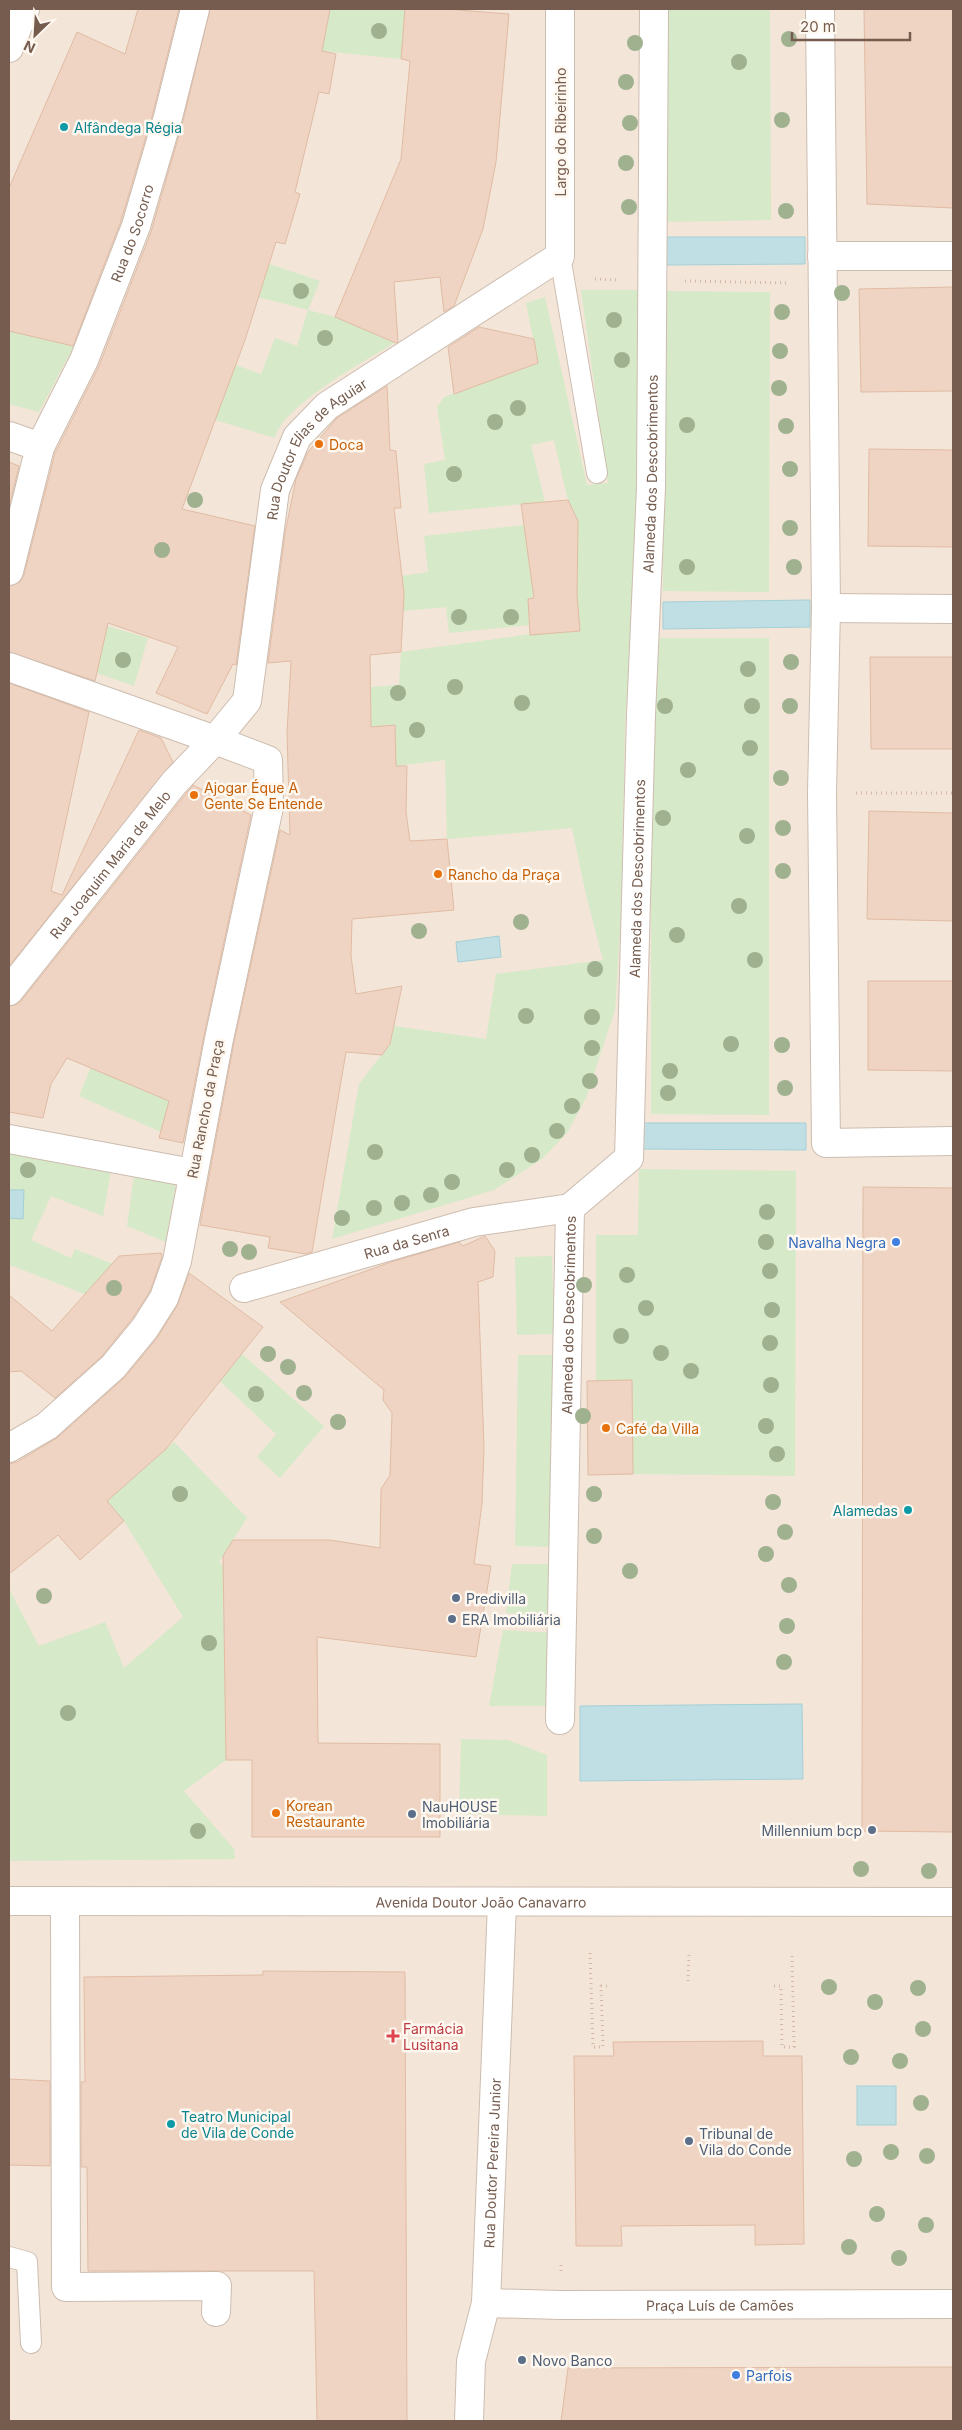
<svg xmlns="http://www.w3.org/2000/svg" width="962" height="2430" viewBox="0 0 962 2430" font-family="Inter,sans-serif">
<rect width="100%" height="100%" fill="#fbf4ea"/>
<rect fill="#f3e6d8" x="9" y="9" width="944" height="2412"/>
<g fill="#d6e9c8">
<polygon points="330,9 405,9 401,59 322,51"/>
<polygon points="663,9 770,9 771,220 661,222"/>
<path d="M 269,264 L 320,281 L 308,310 L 335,317 L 395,343 C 367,359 281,407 275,438 L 215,420 L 236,365 L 261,374 L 275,338 L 297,346 L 308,310 L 258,297 Z"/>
<polygon points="581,290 641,290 643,441 625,724 621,916 615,1010 586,1098 567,1133 542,1159 494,1190 332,1239 359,1084 390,1044 394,1026 486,1039 496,974 603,960 586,895 572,828 447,839 445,760 396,766 395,726 371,727 371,687 399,685 401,652 531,634 580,631 577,595 578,521 567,497 554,440 531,445 545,502 429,513 424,464 445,460 437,407 444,397 538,363 526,303 545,297 587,485 608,483"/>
<polygon points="664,291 770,292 769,592 663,591"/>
<polygon points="9,330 74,346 39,412 9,404"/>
<polygon points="541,523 546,557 529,559 534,598 528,599 529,625 449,633 446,607 403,611 402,576 428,572 424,536"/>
<polygon points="107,626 148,638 134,686 97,673"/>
<polygon points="651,638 769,638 769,1115 651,1114"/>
<polygon points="91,1067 169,1101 161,1132 79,1096"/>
<polygon points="9,1154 111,1171 103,1216 51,1196 31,1240 71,1258 75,1249 151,1279 135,1314 13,1266 9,1266"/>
<polygon points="639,1169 796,1171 795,1476 633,1474 632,1381 596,1381 596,1235 638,1235"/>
<polygon points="134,1175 176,1183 166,1242 127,1226"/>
<polygon points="552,1256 554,1334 517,1335 515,1257"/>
<polygon points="242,1354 324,1426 280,1478 257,1457 276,1434 220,1381"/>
<polygon points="518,1355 554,1355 550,1547 515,1546"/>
<polygon points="174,1442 247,1518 219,1562 223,1566 226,1760 184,1791 234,1849 235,1859 9,1861 9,1589 39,1646 105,1622 124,1668 183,1617 124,1521 107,1501"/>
<polygon points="512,1564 552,1564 554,1617 506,1613"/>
<polygon points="503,1630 553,1633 552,1706 489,1706"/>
<polygon points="461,1739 508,1740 547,1755 547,1816 459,1814"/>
</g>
<g fill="#bfdfe4" stroke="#a5cfd6">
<polygon points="664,237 805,237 805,264 665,265"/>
<polygon points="810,600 810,627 663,629 663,602"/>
<polygon points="499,936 501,957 458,962 456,942"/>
<polygon points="638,1123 806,1123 806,1150 638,1149"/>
<polygon points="9,1190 24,1190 23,1219 9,1218"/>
<polygon points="802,1704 803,1779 580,1781 580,1706"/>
<rect x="857" y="2086" width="39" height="39"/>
</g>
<g fill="#efd4c3" stroke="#e1bba4">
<polygon points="138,9 179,9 153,113 121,221 73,346 9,331 9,188 77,32 125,54"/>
<polygon points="210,9 330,9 322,51 336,54 329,94 319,92 295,192 300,194 285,244 276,242 245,340 182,509 255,526 236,665 233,664 207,714 156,693 178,647 108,623 95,681 9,652 9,586 20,582 24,575 55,453 99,366 151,232 183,121"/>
<polygon points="405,9 446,9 509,14 496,162 483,229 454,306 444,312 440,277 394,282 398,342 396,343 335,317 401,159 410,61 401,59"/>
<polygon points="864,9 953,9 953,208 867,204"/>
<polygon points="953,287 953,391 861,392 859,289"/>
<polygon points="479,327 534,339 538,363 454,394 448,347"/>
<polygon points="387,386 390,450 396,451 401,508 394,508 404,593 401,652 370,655 371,727 395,725 396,766 407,766 406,812 410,841 447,839 454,910 352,919 351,956 356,994 402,986 390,1044 382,1055 346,1052 312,1252 306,1254 268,1248 270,1237 200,1225 234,1042 280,830 290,835 287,733 291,661 268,663 285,533 296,479 308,452 337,418"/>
<polygon points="869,449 953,450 953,547 868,546"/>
<polygon points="9,462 19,466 9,508"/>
<polygon points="568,500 578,521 577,595 580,631 530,635 528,599 534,598 521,504"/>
<polygon points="870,657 953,657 953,749 871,749"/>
<polygon points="9,683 89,712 51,891 62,895 139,730 161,738 173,762 9,966"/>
<polygon points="193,785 251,815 204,1036 183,1143 159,1138 169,1101 67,1058 51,1084 43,1118 9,1112 9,1006 15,1005 21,1001"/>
<polygon points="869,811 953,813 953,921 867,919"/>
<polygon points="868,981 953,981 953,1071 868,1070"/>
<polygon points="863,1187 953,1188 953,1832 862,1831"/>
<polygon points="485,1236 495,1251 493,1277 478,1282 484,1447 482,1504 474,1564 491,1566 476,1657 317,1637 318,1743 440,1744 440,1837 252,1837 252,1760 226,1760 223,1556 233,1540 330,1540 380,1548 381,1489 390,1475 392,1413 383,1400 384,1390 280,1302 391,1262 459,1242 463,1246"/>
<polygon points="161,1253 162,1257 150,1291 132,1319 102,1356 55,1398 21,1371 9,1372 9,1295 52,1331 119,1256"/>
<polygon points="189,1273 263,1327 166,1449 107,1501 124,1521 80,1560 58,1535 9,1574 9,1464 17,1462 57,1438 125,1377 157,1338 177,1306"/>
<polygon points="632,1380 633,1474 588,1475 587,1381"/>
<polygon points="263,1971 405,1972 407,2421 317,2421 314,2271 88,2271 87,2167 81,2167 81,2082 85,2082 84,1977 263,1975"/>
<polygon points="763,2041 763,2056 802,2056 804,2244 755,2245 755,2225 621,2226 622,2246 576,2246 574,2056 614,2056 613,2042"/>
<polygon points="9,2079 50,2081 50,2166 9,2165"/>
<polygon points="953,2367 953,2421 561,2421 568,2368"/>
</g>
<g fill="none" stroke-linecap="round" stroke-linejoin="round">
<defs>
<g id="service">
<polyline points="560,256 597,473"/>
<polyline points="9,2257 27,2262 31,2343"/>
</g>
<g id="pedestrian">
<path id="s1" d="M 244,1288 L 474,1222 L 570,1208"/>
<path id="s2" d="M 560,1720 L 570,1208 L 629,1158 L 641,715 L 651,488 L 654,9"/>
<polyline points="65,1901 66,2287 217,2286 216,2312"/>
</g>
<g id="minor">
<polyline points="820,9 826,608 822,793 826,1143 953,1141"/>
<polyline points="9,48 25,9"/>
<polyline points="822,256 953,256"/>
<polyline points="9,436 40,447"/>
<path id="s3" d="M 9,571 L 40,447 L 84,360 L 136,226 L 168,117 L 195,9"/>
<polyline points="826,608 953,609"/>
<polyline points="9,667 215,740 268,760 269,807 219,1039 177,1261 164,1298 145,1328 113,1367 47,1426 9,1448"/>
<path id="s4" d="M 9,991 L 174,783 L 215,740 L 247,701 L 275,490 L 297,437 L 327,406 L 560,256 L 560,9"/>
<polyline points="9,1139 192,1173"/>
<path id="s5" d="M 486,2303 L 561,2305 L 953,2304"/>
<path id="s6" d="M 469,2421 L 471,2361 L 486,2303 L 502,1903"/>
</g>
<g id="tertiary">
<path id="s7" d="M 9,1901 L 953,1902"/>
</g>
</defs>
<use href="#service" stroke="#cdbdb0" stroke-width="22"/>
<use href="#pedestrian" stroke="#cdbdb0" stroke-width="30"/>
<use href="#minor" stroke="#cdbdb0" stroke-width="30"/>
<use href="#tertiary" stroke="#cdbdb0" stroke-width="30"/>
<g stroke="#d5b7a5" stroke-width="3" stroke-dasharray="1 4" stroke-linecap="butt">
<polyline points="595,279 619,280"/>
<polyline points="685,281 789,283"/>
<polyline points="856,793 953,793"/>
<polyline points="590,1953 593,2047 603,2047 601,1986 607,1986"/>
<polyline points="688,1981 689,1953"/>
<polyline points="774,1986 781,1986 782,2047 794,2047 792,1953"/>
<polyline points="561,2271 561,2261"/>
</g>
<use href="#service" stroke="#fff" stroke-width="20"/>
<use href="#pedestrian" stroke="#fff" stroke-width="28"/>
<use href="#minor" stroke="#fff" stroke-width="28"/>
<use href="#tertiary" stroke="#fff" stroke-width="28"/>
</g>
<g fill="#a0b190">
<circle cx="379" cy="31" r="8"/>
<circle cx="789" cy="39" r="8"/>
<circle cx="635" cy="43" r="8"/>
<circle cx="739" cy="62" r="8"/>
<circle cx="626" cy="82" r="8"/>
<circle cx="782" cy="120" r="8"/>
<circle cx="630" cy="123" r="8"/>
<circle cx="626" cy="163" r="8"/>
<circle cx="629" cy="207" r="8"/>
<circle cx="786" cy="211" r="8"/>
<circle cx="301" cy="291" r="8"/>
<circle cx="842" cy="293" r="8"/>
<circle cx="782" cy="312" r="8"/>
<circle cx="614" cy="320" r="8"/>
<circle cx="325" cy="338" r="8"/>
<circle cx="780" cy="351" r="8"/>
<circle cx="622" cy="360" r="8"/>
<circle cx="779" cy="388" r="8"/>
<circle cx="518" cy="408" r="8"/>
<circle cx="495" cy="422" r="8"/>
<circle cx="687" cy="425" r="8"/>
<circle cx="786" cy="426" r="8"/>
<circle cx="790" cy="469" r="8"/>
<circle cx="454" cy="474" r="8"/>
<circle cx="195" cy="500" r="8"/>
<circle cx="790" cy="528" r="8"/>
<circle cx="162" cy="550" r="8"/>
<circle cx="687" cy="567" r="8"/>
<circle cx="794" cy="567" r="8"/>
<circle cx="459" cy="617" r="8"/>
<circle cx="511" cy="617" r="8"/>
<circle cx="123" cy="660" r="8"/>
<circle cx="791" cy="662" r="8"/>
<circle cx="748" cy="669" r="8"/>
<circle cx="455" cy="687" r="8"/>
<circle cx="398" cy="693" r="8"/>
<circle cx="522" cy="703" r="8"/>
<circle cx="665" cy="706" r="8"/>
<circle cx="752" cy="706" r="8"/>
<circle cx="790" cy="706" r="8"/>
<circle cx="417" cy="730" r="8"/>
<circle cx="750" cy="748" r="8"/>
<circle cx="688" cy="770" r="8"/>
<circle cx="781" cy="778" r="8"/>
<circle cx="663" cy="818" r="8"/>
<circle cx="783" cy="828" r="8"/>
<circle cx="747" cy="836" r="8"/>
<circle cx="783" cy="871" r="8"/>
<circle cx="739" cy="906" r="8"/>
<circle cx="521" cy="922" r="8"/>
<circle cx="419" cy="931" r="8"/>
<circle cx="677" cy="935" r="8"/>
<circle cx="755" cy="960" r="8"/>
<circle cx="595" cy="969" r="8"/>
<circle cx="526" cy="1016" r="8"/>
<circle cx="592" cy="1017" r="8"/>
<circle cx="731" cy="1044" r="8"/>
<circle cx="782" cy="1045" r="8"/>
<circle cx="592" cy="1048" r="8"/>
<circle cx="670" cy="1071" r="8"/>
<circle cx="590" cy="1081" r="8"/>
<circle cx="785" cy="1088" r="8"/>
<circle cx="668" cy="1093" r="8"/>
<circle cx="572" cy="1106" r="8"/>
<circle cx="557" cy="1131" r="8"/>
<circle cx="375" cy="1152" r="8"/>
<circle cx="532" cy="1155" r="8"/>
<circle cx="28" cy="1170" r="8"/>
<circle cx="507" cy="1170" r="8"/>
<circle cx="452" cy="1182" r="8"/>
<circle cx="431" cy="1195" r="8"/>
<circle cx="402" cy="1203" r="8"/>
<circle cx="374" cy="1208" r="8"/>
<circle cx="767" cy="1212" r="8"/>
<circle cx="342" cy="1218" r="8"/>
<circle cx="766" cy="1242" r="8"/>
<circle cx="230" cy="1249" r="8"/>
<circle cx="249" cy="1252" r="8"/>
<circle cx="770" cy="1271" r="8"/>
<circle cx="627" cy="1275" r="8"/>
<circle cx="584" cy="1285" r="8"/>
<circle cx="114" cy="1288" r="8"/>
<circle cx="646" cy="1308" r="8"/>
<circle cx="772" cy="1310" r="8"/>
<circle cx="621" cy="1336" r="8"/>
<circle cx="770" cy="1343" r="8"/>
<circle cx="661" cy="1353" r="8"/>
<circle cx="268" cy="1354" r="8"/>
<circle cx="288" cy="1367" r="8"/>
<circle cx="691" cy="1371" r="8"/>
<circle cx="771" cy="1385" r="8"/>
<circle cx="304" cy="1393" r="8"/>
<circle cx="256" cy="1394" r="8"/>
<circle cx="583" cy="1416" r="8"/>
<circle cx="338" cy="1422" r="8"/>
<circle cx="766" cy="1426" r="8"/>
<circle cx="777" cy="1454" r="8"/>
<circle cx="180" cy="1494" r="8"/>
<circle cx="594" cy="1494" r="8"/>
<circle cx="773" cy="1502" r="8"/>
<circle cx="785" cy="1532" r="8"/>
<circle cx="594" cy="1536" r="8"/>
<circle cx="766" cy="1554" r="8"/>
<circle cx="630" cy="1571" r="8"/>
<circle cx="789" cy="1585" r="8"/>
<circle cx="44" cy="1596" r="8"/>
<circle cx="787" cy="1626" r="8"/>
<circle cx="209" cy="1643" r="8"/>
<circle cx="784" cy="1662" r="8"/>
<circle cx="68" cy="1713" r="8"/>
<circle cx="198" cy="1831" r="8"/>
<circle cx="861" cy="1869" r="8"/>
<circle cx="929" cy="1871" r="8"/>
<circle cx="829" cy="1987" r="8"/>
<circle cx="918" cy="1988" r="8"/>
<circle cx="875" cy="2002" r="8"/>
<circle cx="923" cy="2029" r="8"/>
<circle cx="851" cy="2057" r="8"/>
<circle cx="900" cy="2061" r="8"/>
<circle cx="921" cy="2103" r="8"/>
<circle cx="891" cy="2152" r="8"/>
<circle cx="927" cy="2156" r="8"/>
<circle cx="854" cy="2159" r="8"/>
<circle cx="877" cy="2214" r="8"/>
<circle cx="926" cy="2225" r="8"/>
<circle cx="849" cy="2247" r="8"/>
<circle cx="899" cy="2258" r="8"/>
</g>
<g fill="#0f9aa8" stroke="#fef8f0" stroke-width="2">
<circle cx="64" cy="127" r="5"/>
<circle cx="908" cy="1510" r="5"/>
<circle cx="171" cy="2124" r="5"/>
</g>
<g fill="#e8710a" stroke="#fef8f0" stroke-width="2">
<circle cx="319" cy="444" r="5"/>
<circle cx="194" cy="795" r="5"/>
<circle cx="438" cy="874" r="5"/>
<circle cx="606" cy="1428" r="5"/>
<circle cx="276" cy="1813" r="5"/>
</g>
<g fill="#3f7fe0" stroke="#fef8f0" stroke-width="2">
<circle cx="896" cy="1242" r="5"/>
<circle cx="736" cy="2375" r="5"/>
</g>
<g fill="#5c6f8a" stroke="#fef8f0" stroke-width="2">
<circle cx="456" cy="1598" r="5"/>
<circle cx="452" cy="1619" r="5"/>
<circle cx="412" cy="1814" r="5"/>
<circle cx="872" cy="1830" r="5"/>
<circle cx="689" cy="2141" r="5"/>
<circle cx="522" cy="2360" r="5"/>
</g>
<path fill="#e0444e" stroke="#fef8f0" stroke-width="2" d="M390.5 2028.5h5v5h5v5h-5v5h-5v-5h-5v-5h5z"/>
<g text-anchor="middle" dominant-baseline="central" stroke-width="5" stroke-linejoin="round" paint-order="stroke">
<g font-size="14" fill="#0d838f" stroke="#fef8f0" text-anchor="start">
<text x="74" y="127">Alfândega Régia</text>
<text x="898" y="1510" text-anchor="end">Alamedas</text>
<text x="181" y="2116">Teatro Municipal<tspan x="181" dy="16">de Vila de Conde</tspan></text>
</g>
<g font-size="14" fill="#755c4e" stroke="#fef8f0">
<text transform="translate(560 132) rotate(-90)">Largo do Ribeirinho</text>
<text stroke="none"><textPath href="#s3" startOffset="361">Rua do Socorro</textPath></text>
<text stroke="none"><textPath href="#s4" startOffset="646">Rua Doutor Elias de Aguiar</textPath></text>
<text stroke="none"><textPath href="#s2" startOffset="1274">Alameda dos Descobrimentos</textPath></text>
<text stroke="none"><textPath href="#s4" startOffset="162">Rua Joaquim Maria de Melo</textPath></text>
<text stroke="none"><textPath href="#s2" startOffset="869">Alameda dos Descobrimentos</textPath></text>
<text transform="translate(205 1109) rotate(-79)">Rua Rancho da Praça</text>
<text stroke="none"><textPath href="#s1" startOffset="169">Rua da Senra</textPath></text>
<text stroke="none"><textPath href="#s2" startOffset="405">Alameda dos Descobrimentos</textPath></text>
<text stroke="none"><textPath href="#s7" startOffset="472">Avenida Doutor João Canavarro</textPath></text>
<text stroke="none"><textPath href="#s6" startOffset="260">Rua Doutor Pereira Junior</textPath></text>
<text stroke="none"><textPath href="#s5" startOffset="234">Praça Luís de Camões</textPath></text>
</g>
<g font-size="14" fill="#c56008" stroke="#fef8f0" text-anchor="start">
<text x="329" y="444">Doca</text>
<text x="204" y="787">Ajogar Éque A<tspan x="204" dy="16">Gente Se Entende</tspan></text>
<text x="448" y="874">Rancho da Praça</text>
<text x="616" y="1428">Café da Villa</text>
<text x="286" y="1805">Korean<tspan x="286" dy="16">Restaurante</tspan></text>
</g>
<g font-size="14" fill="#366cbe" stroke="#fef8f0" text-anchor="end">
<text x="886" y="1242">Navalha Negra</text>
<text x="746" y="2375" text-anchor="start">Parfois</text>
</g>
<g font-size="14" fill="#4e5e75" stroke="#fef8f0" text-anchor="start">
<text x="466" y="1598">Predivilla</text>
<text x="462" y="1619">ERA Imobiliária</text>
<text x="422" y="1806">NauHOUSE<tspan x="422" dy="16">Imobiliária</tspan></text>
<text x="862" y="1830" text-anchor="end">Millennium bcp</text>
<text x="699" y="2133">Tribunal de<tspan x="699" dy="16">Vila do Conde</tspan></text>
<text x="532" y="2360">Novo Banco</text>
</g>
<g font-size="14" fill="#be3a42" stroke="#fef8f0" text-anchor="start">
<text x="403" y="2028">Farmácia<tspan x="403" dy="16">Lusitana</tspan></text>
</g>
</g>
<rect width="962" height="2430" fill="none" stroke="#755c4e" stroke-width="20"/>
<g transform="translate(35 35) rotate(205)" stroke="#fef8f0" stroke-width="4" paint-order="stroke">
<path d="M0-4L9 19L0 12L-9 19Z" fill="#755c4e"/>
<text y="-8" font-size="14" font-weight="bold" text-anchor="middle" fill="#755c4e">N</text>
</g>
<path d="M792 32v8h118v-8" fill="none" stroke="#755c4e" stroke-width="2.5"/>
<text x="800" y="32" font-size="15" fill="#755c4e" stroke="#fef8f0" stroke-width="4" paint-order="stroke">20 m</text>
</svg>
